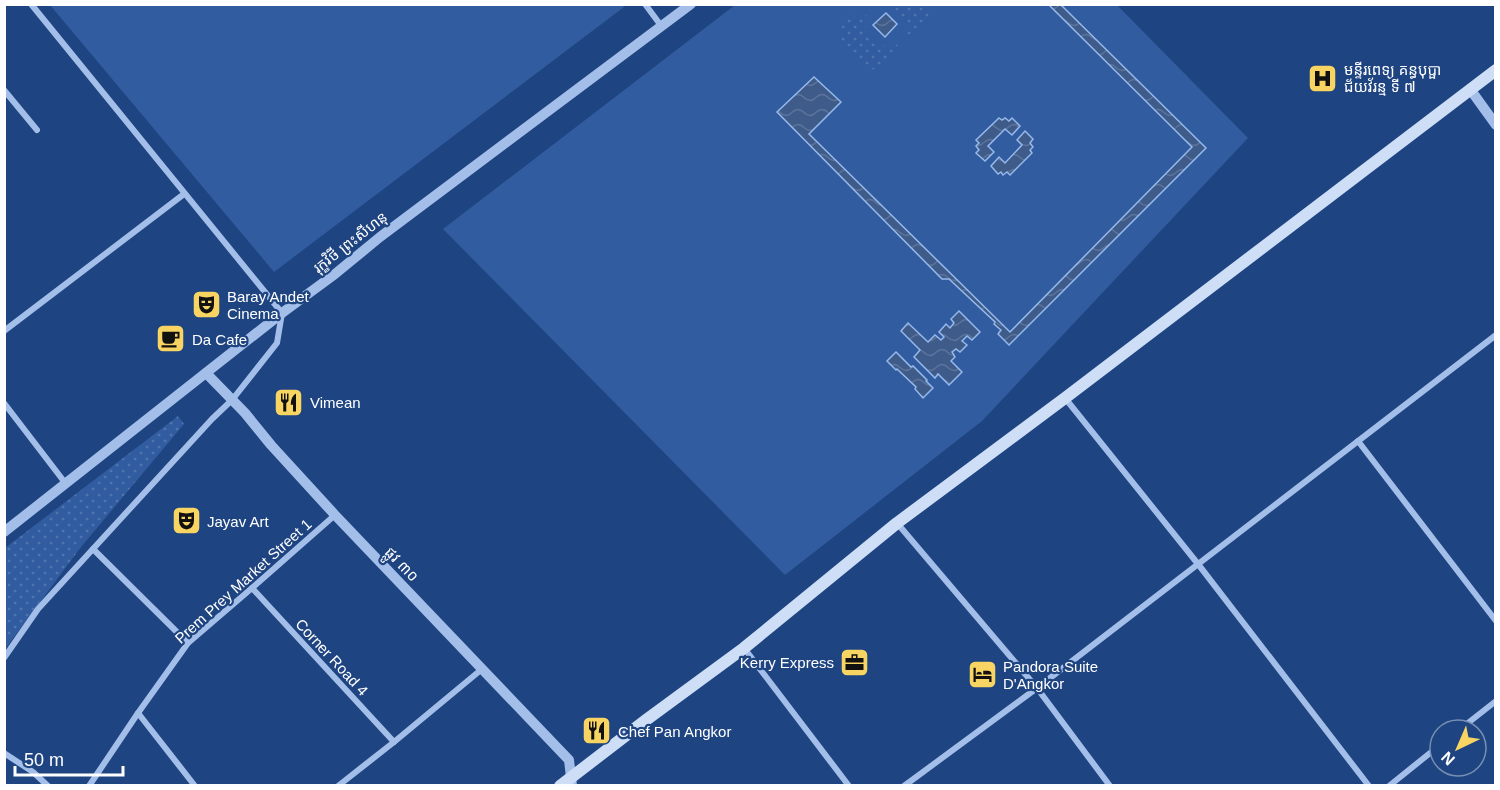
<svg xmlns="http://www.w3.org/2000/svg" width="1500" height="790" viewBox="0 0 1500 790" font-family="Arial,'Noto Sans Khmer',sans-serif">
<defs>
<pattern id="garden-dots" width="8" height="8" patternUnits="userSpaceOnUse" patternTransform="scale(1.5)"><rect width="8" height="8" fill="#315da0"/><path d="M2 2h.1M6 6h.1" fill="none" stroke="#5075ae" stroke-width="1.8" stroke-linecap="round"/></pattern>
<pattern id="water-waves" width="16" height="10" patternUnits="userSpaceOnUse" patternTransform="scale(1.5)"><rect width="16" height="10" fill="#3f5b89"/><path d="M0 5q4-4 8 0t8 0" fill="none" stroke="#5c749b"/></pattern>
</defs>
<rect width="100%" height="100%" fill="#1e4481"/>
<g fill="#315da0">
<polygon points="622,4 624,7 274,272 50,5"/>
<polygon points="735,5 1117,5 1248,138 982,421 785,575 443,229"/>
</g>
<g fill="url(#garden-dots)">
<path d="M 887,5 L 926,5 C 935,20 920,29 909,40 L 902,33 L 908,25 Z"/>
<path d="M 853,15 L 857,17 L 862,19 L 866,15 L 872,20 L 865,28 L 886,47 L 893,41 L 901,49 C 895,55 888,65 881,68 C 863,76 835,46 841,28 C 843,23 849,19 853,15 Z"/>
<polygon points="178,416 184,424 81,547 5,649 5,548"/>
</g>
<g fill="url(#water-waves)" stroke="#96b9eb" stroke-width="1.5">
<polygon points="1049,5 1061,5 1206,148 1009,345 998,334 1001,330 994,324 995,322 949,279 942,279 777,112 814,77 841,102 809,134 1010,332 1192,147"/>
<polygon points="886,13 897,24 885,37 873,25"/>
<polygon points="999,118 1002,120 1005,118 1009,121 1012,118 1020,126 1012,135 1005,129 988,146 994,152 985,161 976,153 979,150 976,146 979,143 976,140"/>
<polygon points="1025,131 1033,139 1030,143 1033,147 1030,150 1032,153 1010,175 1007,172 1003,175 1001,172 998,174 991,166 999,157 1005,163 1022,145 1017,140"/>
<polygon points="959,311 980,332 972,340 967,336 962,341 967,345 960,352 956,349 952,352 955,357 951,361 962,372 949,385 938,374 935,378 914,357 920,350 901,331 908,323 928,342 935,335 941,340 944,337 939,332 946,324 950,328 954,323 951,319"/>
<polygon points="896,352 911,367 913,366 927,380 926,381 933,388 923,398 915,389 916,387 897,369 896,370 887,361"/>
</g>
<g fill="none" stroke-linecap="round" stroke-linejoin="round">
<g stroke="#a3bfe9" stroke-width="6">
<polyline points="645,4 662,27"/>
<polyline points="4,90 37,130"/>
<polyline points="4,331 184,194"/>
<polyline points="1065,398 1198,564 1369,786"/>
<polyline points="4,403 66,484"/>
<polyline points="1358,441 1496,621"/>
<polyline points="897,523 1037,688 1110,786"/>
<polyline points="93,549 188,643"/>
<polyline points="252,588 394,742"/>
<polyline points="744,648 849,786"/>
<polyline points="4,658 38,609 212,419 232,400 277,343 282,313 31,4"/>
<polyline points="138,713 195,786"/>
<polyline points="1459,730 1496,701"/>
<polyline points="4,753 33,772 48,786"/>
<polyline points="89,786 138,713 188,643 252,588 335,515"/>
<polyline points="338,786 394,742 482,669"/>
<polyline points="904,786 1037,688 1496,335"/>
<polyline points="1389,786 1440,745"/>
</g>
<g stroke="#a3bfe9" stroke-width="10">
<polyline points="1470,89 1496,125"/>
<polyline points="206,373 245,413 271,445 335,515 569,760 572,786"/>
<polyline points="4,532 282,313 335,274 380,237 691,4"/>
</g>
<polyline stroke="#cedef7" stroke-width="12" points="560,786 646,720 744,648 897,523 1065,398 1496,70"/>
</g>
<defs>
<symbol id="hospital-square" viewBox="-11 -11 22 22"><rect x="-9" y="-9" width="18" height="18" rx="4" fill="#f8d562" stroke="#1e4481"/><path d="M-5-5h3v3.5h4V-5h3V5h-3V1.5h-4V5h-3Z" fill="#111"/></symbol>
<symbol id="theatre-square" viewBox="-11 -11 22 22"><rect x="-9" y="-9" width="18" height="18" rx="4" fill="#f8d562" stroke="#1e4481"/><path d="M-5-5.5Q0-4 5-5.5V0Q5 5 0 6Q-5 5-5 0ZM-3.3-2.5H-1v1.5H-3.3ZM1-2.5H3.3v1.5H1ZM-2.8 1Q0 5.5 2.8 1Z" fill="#111"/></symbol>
<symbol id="cafe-square" viewBox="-11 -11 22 22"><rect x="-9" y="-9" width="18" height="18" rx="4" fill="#f8d562" stroke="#1e4481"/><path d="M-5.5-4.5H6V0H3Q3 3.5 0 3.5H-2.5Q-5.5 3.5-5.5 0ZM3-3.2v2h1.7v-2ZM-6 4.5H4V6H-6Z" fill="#111"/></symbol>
<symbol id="restaurant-square" viewBox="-11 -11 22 22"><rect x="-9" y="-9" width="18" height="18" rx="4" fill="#f8d562" stroke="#1e4481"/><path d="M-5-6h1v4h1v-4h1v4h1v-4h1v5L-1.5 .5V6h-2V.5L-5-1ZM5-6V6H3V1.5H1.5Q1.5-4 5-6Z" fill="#111"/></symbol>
<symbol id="office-square" viewBox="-11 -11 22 22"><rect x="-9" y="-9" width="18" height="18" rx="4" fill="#f8d562" stroke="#1e4481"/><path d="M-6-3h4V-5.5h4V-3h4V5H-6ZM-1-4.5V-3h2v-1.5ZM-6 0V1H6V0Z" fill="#111"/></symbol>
<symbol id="hotel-square" viewBox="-11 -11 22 22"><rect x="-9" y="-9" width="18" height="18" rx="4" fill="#f8d562" stroke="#1e4481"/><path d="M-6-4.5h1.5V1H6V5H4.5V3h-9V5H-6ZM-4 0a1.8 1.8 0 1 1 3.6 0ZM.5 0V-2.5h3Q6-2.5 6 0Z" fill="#111"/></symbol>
</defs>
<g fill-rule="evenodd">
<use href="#hospital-square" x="1306" y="62" width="33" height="33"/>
<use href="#theatre-square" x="190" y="288" width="33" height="33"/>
<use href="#cafe-square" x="154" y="322" width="33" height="33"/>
<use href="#restaurant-square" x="272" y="386" width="33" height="33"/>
<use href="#theatre-square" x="170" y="504" width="33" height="33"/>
<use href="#office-square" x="838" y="646" width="33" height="33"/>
<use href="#hotel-square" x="966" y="658" width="33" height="33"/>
<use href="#restaurant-square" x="580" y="714" width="33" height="33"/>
</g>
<g text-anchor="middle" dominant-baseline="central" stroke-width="4.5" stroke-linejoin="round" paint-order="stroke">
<g font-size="15" fill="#fff" stroke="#1e4481" text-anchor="start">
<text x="1344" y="69">មន្ទីរពេទ្យ គន្ធបុប្ផា<tspan x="1344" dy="17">ជ័យវ័រន្ម ទី ៧</tspan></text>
<text x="227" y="296">Baray Andet<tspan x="227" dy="17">Cinema</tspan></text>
<text x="192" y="339">Da Cafe</text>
<text x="310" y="402">Vimean</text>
<text x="207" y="521">Jayav Art</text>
<text x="834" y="662" text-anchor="end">Kerry Express</text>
<text x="1003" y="666">Pandora Suite<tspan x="1003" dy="17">D'Angkor</tspan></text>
<text x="618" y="731">Chef Pan Angkor</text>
</g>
<g font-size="15" fill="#fff" stroke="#1e4481">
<text transform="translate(350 242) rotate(-38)">រុក្ខវិថី ព្រះសីហនុ</text>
<text transform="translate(402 564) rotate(46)">ផ្លូវ ៣០</text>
<text transform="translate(243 581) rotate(-42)">Prem Prey Market Street 1</text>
<text transform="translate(332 657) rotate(47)">Corner Road 4</text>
</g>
</g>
<rect width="1500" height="790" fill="none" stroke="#ffffff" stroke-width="12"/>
<g transform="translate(1458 748) rotate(224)"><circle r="28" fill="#1e4481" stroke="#788fb3" stroke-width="1.5"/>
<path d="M0-4.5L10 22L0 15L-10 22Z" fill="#f8d562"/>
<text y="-9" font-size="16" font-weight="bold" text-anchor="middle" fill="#ffffff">N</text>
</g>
<path d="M15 766v9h108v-9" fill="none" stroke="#ffffff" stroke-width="3"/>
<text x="24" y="766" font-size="18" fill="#ffffff" stroke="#1e4481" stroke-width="4.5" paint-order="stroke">50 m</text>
</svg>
